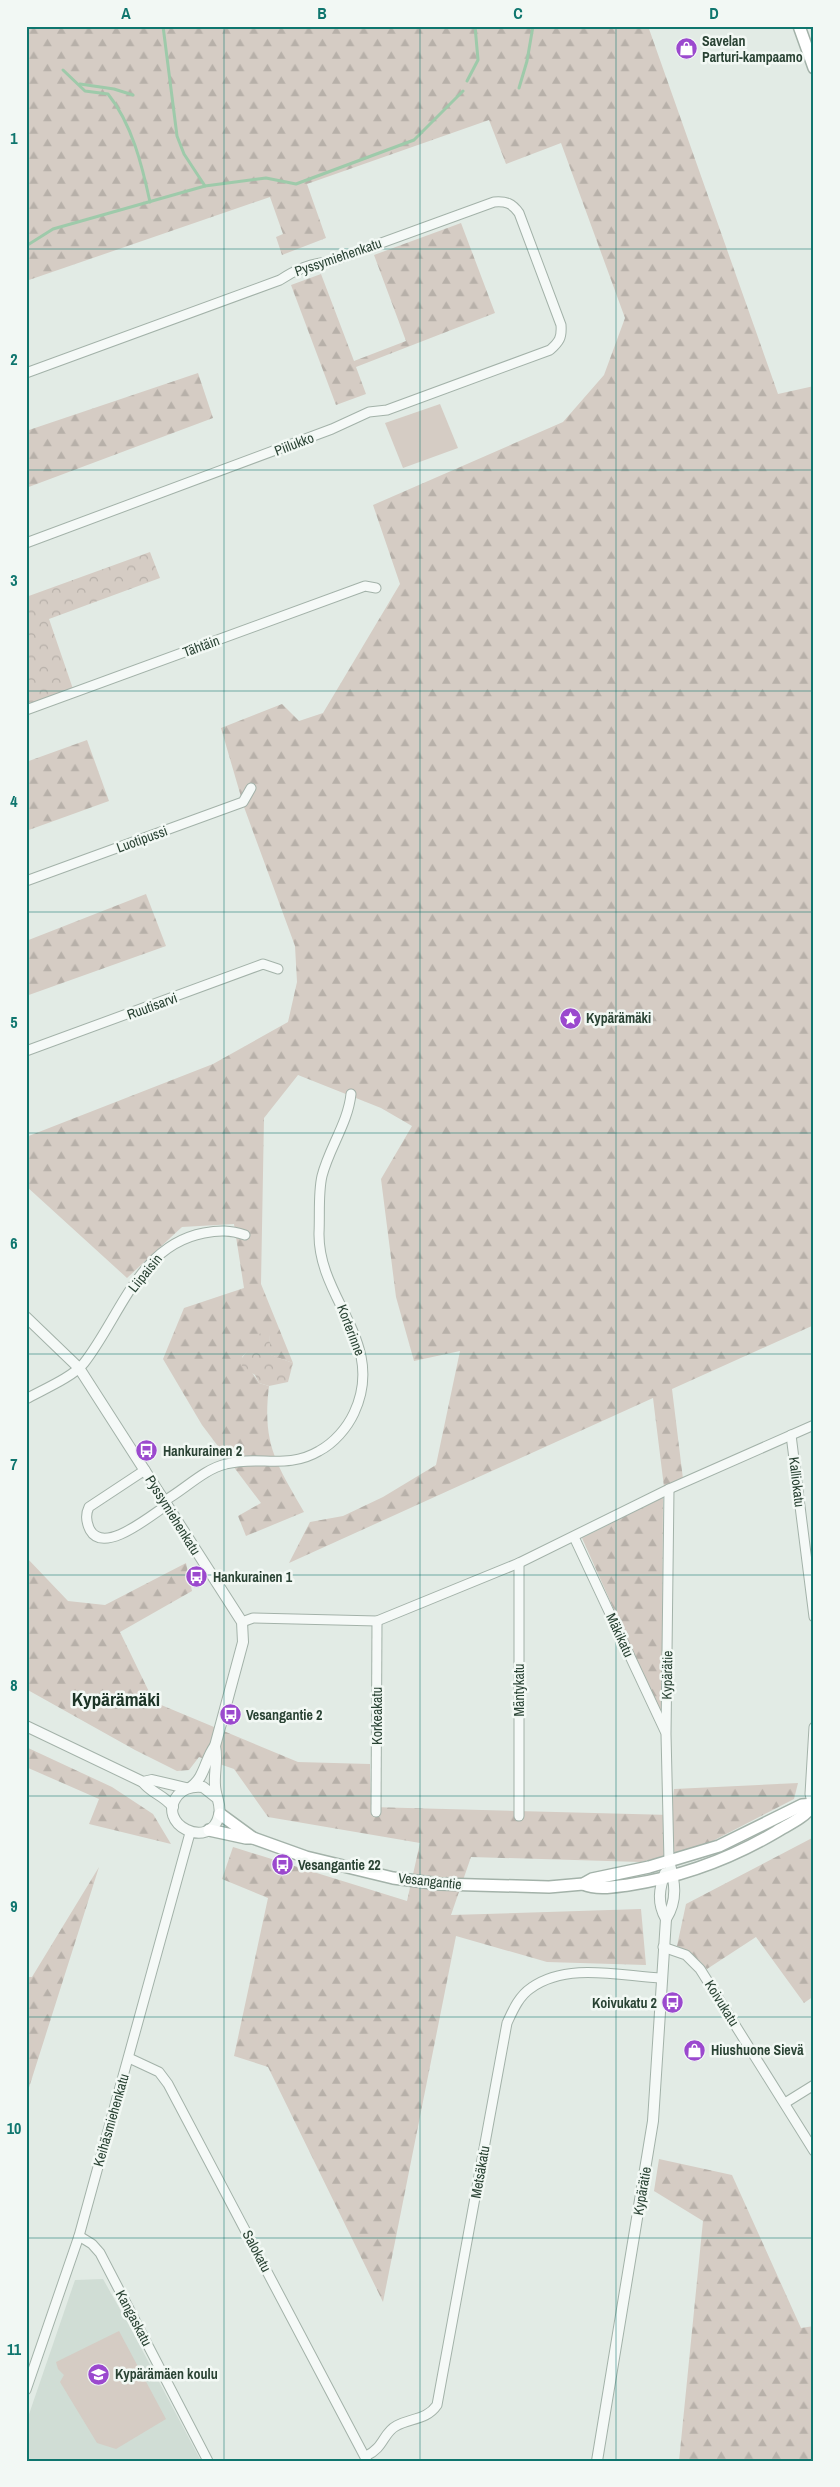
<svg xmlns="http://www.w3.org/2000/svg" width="840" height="2487" viewBox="0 0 840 2487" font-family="'Archivo Narrow',sans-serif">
<defs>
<pattern id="forest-firs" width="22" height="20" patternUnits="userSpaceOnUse" patternTransform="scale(1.25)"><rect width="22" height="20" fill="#d5ccc4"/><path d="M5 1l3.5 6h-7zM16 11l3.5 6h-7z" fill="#b7b0a9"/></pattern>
<pattern id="park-crowns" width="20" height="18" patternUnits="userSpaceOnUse" patternTransform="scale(1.25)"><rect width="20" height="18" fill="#d5ccc4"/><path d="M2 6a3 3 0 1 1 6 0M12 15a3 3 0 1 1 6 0" fill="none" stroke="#b7b0a9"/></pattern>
</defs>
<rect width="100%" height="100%" fill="#e2ebe5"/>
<polygon fill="#d0ddd5" points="103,2279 130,2327 201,2461 26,2461 26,2423 75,2280"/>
<g fill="url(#forest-firs)">
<path d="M 26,26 L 648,26 L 778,394 L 814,386 L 814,1325 L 672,1389 L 683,1479 L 664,1487 L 653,1398 L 289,1563 L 310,1522 L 343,1516 L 383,1497 L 436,1465 L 460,1351 L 414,1361 L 396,1297 L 381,1179 L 412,1126 L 381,1108 L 298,1075 L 264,1118 L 261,1284 L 293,1363 L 270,1355 L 269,1335 L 256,1342 L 242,1357 L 259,1383 L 269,1386 C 262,1444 276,1463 304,1512 L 246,1536 L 238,1516 L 261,1503 L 202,1425 L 163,1359 L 184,1308 L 244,1288 L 234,1224 L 182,1227 L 127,1278 L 26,1186 L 26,1137 L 213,1064 L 288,1022 L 297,982 L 295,946 L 244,807 L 221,728 L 282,704 L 299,721 L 323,713 L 400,584 L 373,505 L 563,422 L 604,375 L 625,318 L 561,143 L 506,164 L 489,120 L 307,184 L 326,238 L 282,255 L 276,237 L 283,234 L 270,197 L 26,281 Z"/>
<polygon points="461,223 495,313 356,367 366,394 336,405 291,285 321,274 354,361 406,341 374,255"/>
<polygon points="198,373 213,418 26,488 26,431"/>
<polygon points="87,740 109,801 26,831 26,762"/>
<polygon points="146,894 166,946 26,996 26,941"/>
<polygon points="663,1497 662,1717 582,1538"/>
<polygon points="26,1557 68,1601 105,1605 186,1563 192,1591 120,1632 154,1702 298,1762 370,1764 371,1807 671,1815 674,1789 798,1783 794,1799 701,1847 641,1862 471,1857 451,1915 641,1909 646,1965 547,1962 456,1936 383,2302 268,2067 234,2056 268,1898 222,1879 233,1847 407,1901 420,1843 268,1817 234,1769 199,1757 189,1770 177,1771 135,1750 26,1689"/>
<polygon points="26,1747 112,1787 153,1814 171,1844 89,1824 99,1799 26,1767"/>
<polygon points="814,1837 814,1996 804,2003 756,1937 707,1969 689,1953 677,1946 686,1904"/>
<polygon points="99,1867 26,2097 26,1977 32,1977"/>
<polygon points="659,2159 732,2175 801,2328 814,2326 814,2461 679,2461 703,2221 654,2191"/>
</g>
<g fill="url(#park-crowns)">
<polygon points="150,552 160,578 49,619 73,689 26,708 26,597"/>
<polygon points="261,1332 269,1335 271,1355 293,1363 288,1382 269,1386 259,1383 255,1375 242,1366 242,1358"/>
</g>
<g fill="#d5ccc4">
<polygon points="440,404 458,448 403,468 385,423"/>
<polygon points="119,2331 166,2419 116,2449 97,2443 60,2382 64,2375 58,2369 56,2362"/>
</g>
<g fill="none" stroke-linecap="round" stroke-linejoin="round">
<g stroke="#9ecaaa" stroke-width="3">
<polyline points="163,26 177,136 184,154 205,186"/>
<path d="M 63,70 L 85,91 L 108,94 C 132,124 142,165 150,202"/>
<polyline points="467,81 478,60 475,26"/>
<polyline points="80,84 114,89 133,95"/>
<polyline points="519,88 527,61 533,26"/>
<polyline points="26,246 53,229 205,186 266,178 296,184 414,140 463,91"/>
</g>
<defs>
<g id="minor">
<path d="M 26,373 L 280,280 C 295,270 311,263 329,262 L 494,202 C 506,201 512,203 519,213 L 561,325 C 562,338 559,342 550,350 L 387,410 L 369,412 L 332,429 L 26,543"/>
<polyline points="26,710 365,586 376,588"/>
<polyline points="26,881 243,802 251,788"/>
<polyline points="26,1051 263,964 278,969"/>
<path d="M 26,1399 C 42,1390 73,1377 84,1363 C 120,1317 139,1245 204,1233 C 219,1230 230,1230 245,1235"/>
<polyline points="791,1435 814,1617"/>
<path d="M 145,1470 L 89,1507 C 85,1515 86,1522 90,1530 C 104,1555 150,1516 167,1505"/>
<polyline points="669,1489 666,1734 669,1861"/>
<path d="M 164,1501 C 184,1490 204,1469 226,1464 C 258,1455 287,1470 319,1451 C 334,1443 347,1428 354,1413 C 387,1342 318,1300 319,1233 C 320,1215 318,1193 322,1176 C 329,1148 348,1123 351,1094"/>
<polyline points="574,1537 665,1731"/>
<polyline points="242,1622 253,1618 377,1621 519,1563 669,1489 814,1425"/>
<polyline points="813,1805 810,1794 814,1727"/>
<polyline points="376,1812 377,1621"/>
<polyline points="519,1816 519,1563"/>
<polyline points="663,1947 686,1955 700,1969 814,2151"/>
<polyline points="129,2058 159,2072 168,2084 367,2461"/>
<polyline points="785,2103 814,2085"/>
<polyline points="79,2236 92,2244 100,2253 208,2461"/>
<polyline points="26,2390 79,2236 190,1833"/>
<path d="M 366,2456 C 384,2448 383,2433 396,2426 C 410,2418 427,2420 437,2405 L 507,2023 C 513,2010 519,1996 531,1988 C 567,1962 620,1976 662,1978"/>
</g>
<g id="tertiary">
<path d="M 26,1317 L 79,1368 L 242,1622 L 243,1642 L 215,1746 C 205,1759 205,1777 191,1787"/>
<polyline points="26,1726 143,1782 152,1780 186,1788"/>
<path d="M 215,1746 C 218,1759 214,1772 215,1785 C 215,1796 222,1805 219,1815 C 211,1852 154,1824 178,1795 C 185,1787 194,1786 203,1787 L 217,1798"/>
<path d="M 143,1782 C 151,1793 164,1795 173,1807"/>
<path d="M 665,1873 C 659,1889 657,1903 666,1919"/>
<path d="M 597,2461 L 653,2121 L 666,1919 C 678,1900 675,1882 669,1861"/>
</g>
<g id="secondary">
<polyline points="799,26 814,68"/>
<polyline points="220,1814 253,1838"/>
<polyline points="209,1830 246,1838 253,1838 306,1857 393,1878 440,1884 549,1887 583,1884 592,1879 649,1867 719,1846 802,1805 814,1804"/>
<path d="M 583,1884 C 597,1890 613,1887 628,1885 C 682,1877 730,1859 776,1832 C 789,1824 804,1818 813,1805"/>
</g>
</defs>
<use href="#minor" stroke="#a3b2a9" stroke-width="11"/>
<use href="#tertiary" stroke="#a3b2a9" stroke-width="12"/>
<use href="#secondary" stroke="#a3b2a9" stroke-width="14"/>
<use href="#minor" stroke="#f5f9f7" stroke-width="9"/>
<use href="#tertiary" stroke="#f5f9f7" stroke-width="10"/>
<use href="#secondary" stroke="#fff" stroke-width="11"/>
</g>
<path fill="none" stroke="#0f766e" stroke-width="1" stroke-opacity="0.55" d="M 224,26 L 224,2461M 420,26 L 420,2461M 616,26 L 616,2461M 26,249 L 814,249M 26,470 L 814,470M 26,691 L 814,691M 26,912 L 814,912M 26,1133 L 814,1133M 26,1354 L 814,1354M 26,1575 L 814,1575M 26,1796 L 814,1796M 26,2017 L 814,2017M 26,2238 L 814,2238"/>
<defs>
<symbol id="shop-disc" viewBox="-11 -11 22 22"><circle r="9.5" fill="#9b49ce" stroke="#f2f8f4"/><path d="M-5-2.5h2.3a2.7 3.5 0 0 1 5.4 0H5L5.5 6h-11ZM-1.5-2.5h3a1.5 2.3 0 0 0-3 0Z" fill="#fff"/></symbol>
<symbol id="sight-disc" viewBox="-11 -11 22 22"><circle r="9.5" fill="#9b49ce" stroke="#f2f8f4"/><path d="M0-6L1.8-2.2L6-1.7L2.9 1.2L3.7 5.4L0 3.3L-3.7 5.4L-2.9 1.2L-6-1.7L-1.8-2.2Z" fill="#fff"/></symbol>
<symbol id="bus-disc" viewBox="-11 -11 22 22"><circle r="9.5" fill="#9b49ce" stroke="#f2f8f4"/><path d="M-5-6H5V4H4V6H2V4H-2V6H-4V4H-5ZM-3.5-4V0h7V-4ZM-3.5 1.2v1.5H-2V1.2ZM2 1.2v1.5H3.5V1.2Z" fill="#fff"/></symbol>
<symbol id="school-disc" viewBox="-11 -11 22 22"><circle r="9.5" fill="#9b49ce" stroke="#f2f8f4"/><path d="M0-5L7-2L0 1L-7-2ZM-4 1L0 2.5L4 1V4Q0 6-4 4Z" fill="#fff"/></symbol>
</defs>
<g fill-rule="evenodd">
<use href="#shop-disc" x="674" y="36" width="25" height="25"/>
<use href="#sight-disc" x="558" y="1006" width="25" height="25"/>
<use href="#bus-disc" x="134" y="1438" width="25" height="25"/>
<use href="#bus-disc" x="184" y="1564" width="25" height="25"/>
<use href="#bus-disc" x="218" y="1702" width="25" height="25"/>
<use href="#bus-disc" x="270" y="1852" width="25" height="25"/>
<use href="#bus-disc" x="660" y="1990" width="25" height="25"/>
<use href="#shop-disc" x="682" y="2038" width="25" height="25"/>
<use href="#school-disc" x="86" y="2362" width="25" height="25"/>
</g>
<g text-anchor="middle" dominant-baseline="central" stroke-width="5" stroke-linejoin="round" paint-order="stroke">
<g font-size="14" font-weight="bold" fill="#2a4334" stroke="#f2f8f4" text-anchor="start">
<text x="702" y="41">Savelan<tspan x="702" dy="16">Parturi-kampaamo</tspan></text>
<text x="586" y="1018">Kypärämäki</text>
<text x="163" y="1451">Hankurainen 2</text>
<text x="213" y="1577">Hankurainen 1</text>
<text x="246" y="1715">Vesangantie 2</text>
<text x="298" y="1865">Vesangantie 22</text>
<text x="657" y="2003" text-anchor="end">Koivukatu 2</text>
<text x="711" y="2050">Hiushuone Sievä</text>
<text x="115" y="2374">Kypärämäen koulu</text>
</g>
<g font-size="14" fill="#2a4334" stroke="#f2f8f4">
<text transform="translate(338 257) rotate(-19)">Pyssymiehenkatu</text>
<text transform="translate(294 444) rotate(-21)">Piilukko</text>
<text transform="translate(201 646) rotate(-20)">Tähtäin</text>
<text transform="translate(142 839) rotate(-20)">Luotipussi</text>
<text transform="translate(152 1006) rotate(-20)">Ruutisarvi</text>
<text transform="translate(145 1273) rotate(-51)">Liipaisin</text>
<text transform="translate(351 1330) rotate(69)">Korterinne</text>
<text transform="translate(797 1482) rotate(83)">Kalliokatu</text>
<text transform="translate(173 1515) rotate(58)">Pyssymiehenkatu</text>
<text transform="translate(620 1635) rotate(65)">Mäkikatu</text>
<text transform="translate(667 1675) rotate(-89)">Kypärätie</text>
<text transform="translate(519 1690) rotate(-90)">Mäntykatu</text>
<text transform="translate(377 1716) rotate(-90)">Korkeakatu</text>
<text transform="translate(430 1881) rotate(6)">Vesangantie</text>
<text transform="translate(722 2003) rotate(58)">Koivukatu</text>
<text transform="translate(111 2120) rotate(-74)">Keihäsmiehenkatu</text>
<text transform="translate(480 2172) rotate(-80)">Metsäkatu</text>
<text transform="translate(642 2191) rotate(-80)">Kypärätie</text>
<text transform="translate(257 2251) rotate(62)">Salokatu</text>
<text transform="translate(134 2318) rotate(62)">Kangaskatu</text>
</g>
<g font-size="19" font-weight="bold" fill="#1c3426" stroke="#f2f8f4">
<text x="116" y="1699">Kypärämäki</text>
</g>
</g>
<rect width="840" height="2487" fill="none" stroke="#f2f8f4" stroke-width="55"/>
<rect x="28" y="28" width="784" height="2432" fill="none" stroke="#0f766e" stroke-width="2"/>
<g font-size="16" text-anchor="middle" font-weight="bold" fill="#0f766e">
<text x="126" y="19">A</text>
<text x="322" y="19">B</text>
<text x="518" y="19">C</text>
<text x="714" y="19">D</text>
<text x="14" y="144">1</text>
<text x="14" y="365">2</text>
<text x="14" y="586">3</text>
<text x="14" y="807">4</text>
<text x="14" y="1028">5</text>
<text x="14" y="1249">6</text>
<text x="14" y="1470">7</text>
<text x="14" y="1691">8</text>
<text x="14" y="1912">9</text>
<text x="14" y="2134">10</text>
<text x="14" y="2355">11</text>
</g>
</svg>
